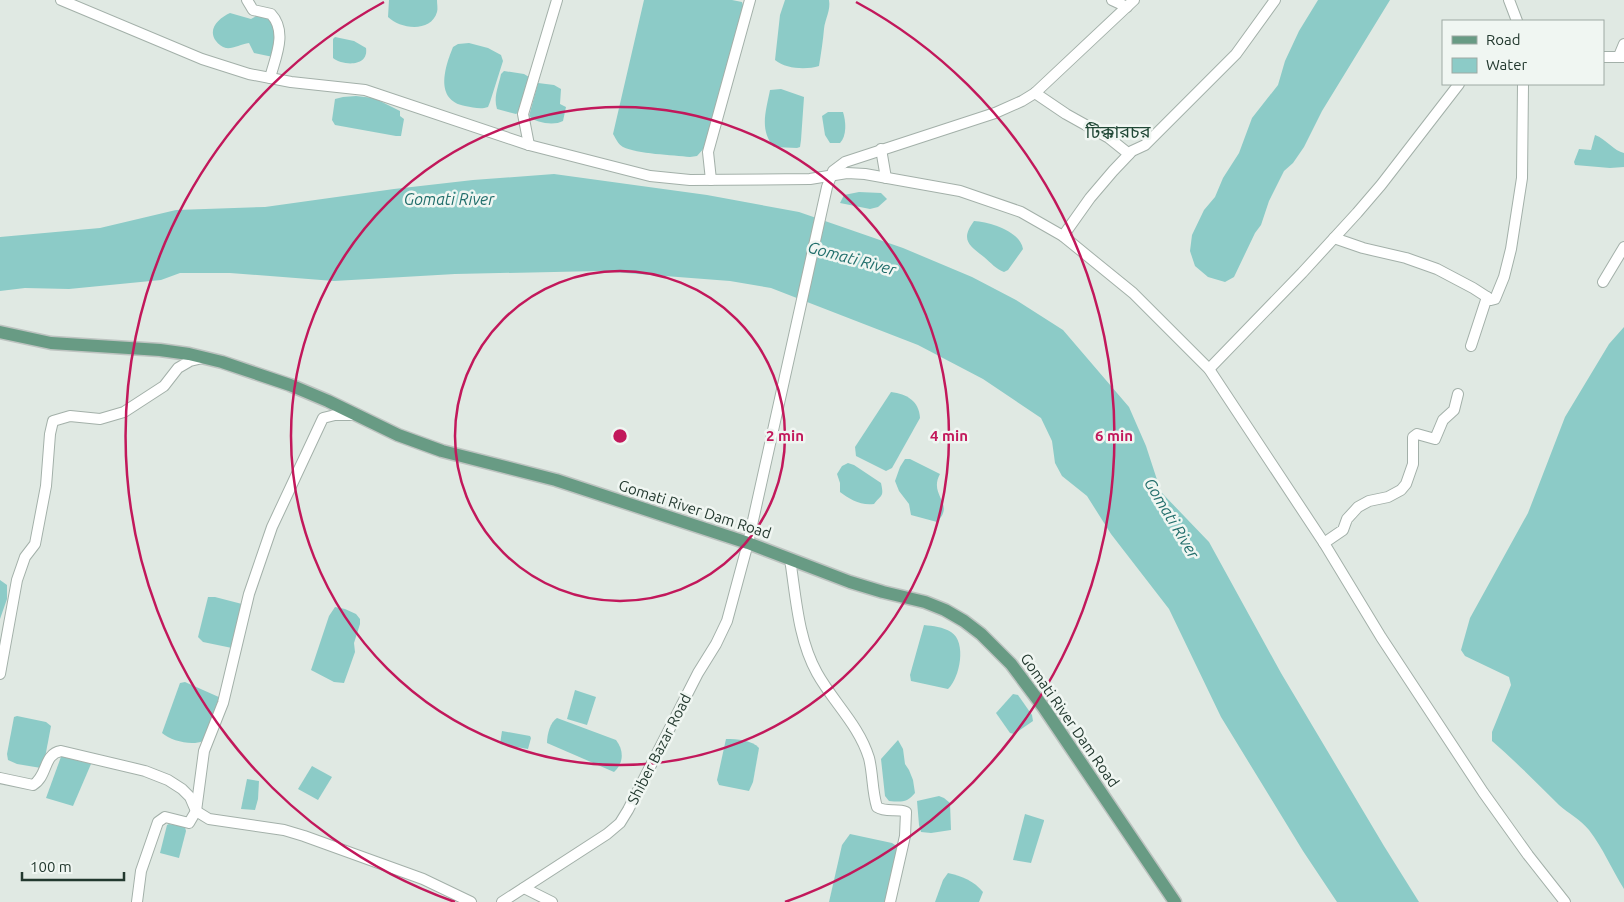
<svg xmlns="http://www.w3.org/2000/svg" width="1624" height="902" viewBox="0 0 1624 902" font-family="Ubuntu,'Noto Sans Bengali',sans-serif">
<rect width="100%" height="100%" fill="#e0e9e3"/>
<g fill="#8ccbc7">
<path d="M 389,0 L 437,0 C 437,4 438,9 437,12 C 431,33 400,29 388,17 Z"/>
<path d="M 644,0 L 732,0 L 742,2 L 744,8 L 705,147 L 697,156 L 690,157 C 673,155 637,154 623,147 C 618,144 616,139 613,134 Z"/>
<path d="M 785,0 L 829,0 C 831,10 825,19 824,29 C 823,41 821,53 819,66 C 806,70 786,69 775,60 L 780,15 Z"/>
<polygon points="1318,0 1390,0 1322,111 1304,147 1293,163 1284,171 1269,201 1261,225 1255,233 1234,277 1225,282 1208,277 1195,266 1190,251 1192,235 1204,210 1215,197 1223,178 1239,153 1252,118 1278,85 1285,61 1299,31"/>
<path d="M 230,13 L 251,19 L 258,15 L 264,14 L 276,26 L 273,57 L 254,53 L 249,43 C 241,44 233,49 226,48 C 222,47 218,44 216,41 C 207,29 219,18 230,13 Z"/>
<path d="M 335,37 L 354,41 L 366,48 C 369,67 343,66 333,58 L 333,39 Z"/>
<path d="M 469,43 L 488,48 L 501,55 L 503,61 L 490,102 L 488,107 C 480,110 473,107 465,106 C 434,100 445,67 453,47 L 458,44 Z"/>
<path d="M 504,71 L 524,74 L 529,77 L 529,81 L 519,112 L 516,114 L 497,109 C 493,97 499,85 501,74 Z"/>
<path d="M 538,83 L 554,85 L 561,89 L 560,104 L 566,107 L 563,121 C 554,126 536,123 529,116 Z"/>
<path d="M 781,89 L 804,97 L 801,140 L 800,147 L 797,148 L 774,147 C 759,130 766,111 770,90 Z"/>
<polygon points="356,96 374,98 400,111 400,116 404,119 401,136 396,136 335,125 332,120 335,99 343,97"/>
<path d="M 828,112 L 843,112 C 846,121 847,136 840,143 L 830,143 L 825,135 L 822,116 Z"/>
<path d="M 1595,135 C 1606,139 1614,151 1624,153 L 1624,167 L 1610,168 L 1575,165 L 1574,162 L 1579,149 L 1591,150 Z"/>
<polygon points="554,174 707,195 799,212 903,248 972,277 1016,300 1063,330 1129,407 1146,446 1161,492 1209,542 1281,673 1384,846 1419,902 1337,902 1303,851 1221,717 1169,609 1111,534 1087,496 1062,476 1055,463 1052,441 1041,418 983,379 918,345 771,288 730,281 600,271 455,274 334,281 230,273 180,273 161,280 69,289 25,288 0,291 0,237 100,228 176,210 265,207 394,189 473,180"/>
<polygon points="859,192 881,193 887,199 878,207 870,209 840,203 844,195"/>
<path d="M 974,221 C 990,222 1020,231 1023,249 L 1008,270 L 1004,272 C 996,269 991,263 984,257 C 969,245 960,240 974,221 Z"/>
<path d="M 1624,327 L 1624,889 C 1612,870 1603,848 1589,830 C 1581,820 1568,813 1559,805 C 1537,783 1515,761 1492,741 L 1492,732 L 1511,685 L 1509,677 L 1465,656 L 1461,650 L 1470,618 L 1528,513 L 1565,417 L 1609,344 Z"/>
<path d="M 891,392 C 907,394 919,401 920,418 L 892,468 L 886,471 L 856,456 L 855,447 Z"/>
<path d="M 905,459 L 910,459 L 940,474 C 928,496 956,503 937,522 L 911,515 L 909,504 L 899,491 L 895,481 L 900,467 Z"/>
<path d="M 848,463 L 854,465 L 881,483 C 884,497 882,494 874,504 C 861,506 849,499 840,492 L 840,483 L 837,474 L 842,466 Z"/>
<polygon points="0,580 7,585 7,599 0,619"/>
<polygon points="208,597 215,597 242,604 232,648 203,642 198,637"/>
<polygon points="335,607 345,609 356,614 360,619 360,624 354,643 355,652 344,683 334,682 311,670 329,616"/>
<path d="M 924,625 C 933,626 943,627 951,632 C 967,642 960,678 948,689 L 911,681 L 910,675 Z"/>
<path d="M 185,682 L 221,698 L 203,741 C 192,746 171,741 162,733 L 180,683 Z"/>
<polygon points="575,690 596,697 587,725 567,719"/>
<polygon points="1013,694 1018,695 1032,715 1033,721 1014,734 1010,733 996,713"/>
<polygon points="17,716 46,722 51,726 44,763 41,768 17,764 8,760 7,754 14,717"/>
<path d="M 557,718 L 616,740 C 624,750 624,763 614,772 L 547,743 C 547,735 550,722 557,718 Z"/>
<polygon points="502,731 530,736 531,738 528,749 500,744"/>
<path d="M 726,739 C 737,739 752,740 759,748 L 753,782 L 749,791 L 719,785 L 717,780 Z"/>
<path d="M 898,740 L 903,749 L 905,764 L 909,770 L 913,780 L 915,793 C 907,803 901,802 889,801 L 885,796 L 881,759 Z"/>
<polygon points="62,754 91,764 73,806 46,798"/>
<polygon points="312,766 332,777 318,800 298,789"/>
<polygon points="247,779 259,781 258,799 255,810 241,809"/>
<polygon points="939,796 944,798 950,803 951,830 931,833 921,832 919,825 917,801"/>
<polygon points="1025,814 1044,820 1044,821 1031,863 1013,860"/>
<polygon points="169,824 185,827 186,831 179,858 160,853 167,825"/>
<polygon points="850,834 892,843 901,849 888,902 829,902 842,845"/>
<path d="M 948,873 C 962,876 974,881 983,892 L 979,902 L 935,902 L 943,880 Z"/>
</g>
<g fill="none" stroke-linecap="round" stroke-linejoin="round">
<defs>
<g id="minor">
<polyline points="61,0 202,59 249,74 291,82 365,90 529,145 650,176 690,180 810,179 847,173 865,174 960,191 1021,212 1063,236 1133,293 1209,369 1324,543 1381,637 1483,792 1528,855 1565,902"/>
<path d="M 247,0 L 253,10 L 271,14 C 288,32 275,58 270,78"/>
<polyline points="1112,0 1127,7"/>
<polyline points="1509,0 1517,21"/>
<polyline points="1619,56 1624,44"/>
<polyline points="1603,57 1624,57"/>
<polyline points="1035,93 1066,114 1109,138 1129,154"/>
<polyline points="529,145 523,114 557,0"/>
<polyline points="881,149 886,178"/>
<polyline points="711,180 708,152 750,0"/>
<polyline points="1063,236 1090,198 1113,171 1132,151 1145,145 1236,54 1275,0"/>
<polyline points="1334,238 1363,248 1406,258 1437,269 1473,288 1487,297"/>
<polyline points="1603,282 1624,247"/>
<polyline points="1471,346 1487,297 1491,300 1495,299 1504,277 1511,249 1522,178 1523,84"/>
<polyline points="1209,369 1302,273 1357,213 1381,185 1459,84"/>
<polyline points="1324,543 1343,530 1347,519 1358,507 1369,501 1388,497 1401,490 1406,484 1413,464 1413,437 1417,434 1435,439 1443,420 1454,410 1458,394"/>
<path d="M 790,559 C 796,597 798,639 817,673 C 833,702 859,725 869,758 C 873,774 872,791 877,807 C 886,813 897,808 906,812 L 905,836 L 890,902"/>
<polyline points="0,674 17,580 25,557 35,544 46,486 50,434 53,421 70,416 100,419 124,412 164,386 178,368 190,361 203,358"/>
<path d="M 0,778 L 33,785 C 48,776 43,754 61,751 L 145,771 L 168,780 L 182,789 L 190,797 L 196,811 L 209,819 L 284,830 L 304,836 L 423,879 L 471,902"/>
<polyline points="524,888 552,902"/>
<polyline points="137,902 141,871 158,822 165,817 189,823 196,811 204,751 223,703 249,594 272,527 323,418 335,415 353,415"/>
<polyline points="502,902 607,834 620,823 628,810 698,673 716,644 727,621 748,543 827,187 833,171 845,162 995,113 1022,101 1035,93 1134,0"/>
</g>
<polyline id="major" points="0,332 51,343 160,350 189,354 222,362 290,385 328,401 398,435 442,451 556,480 748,543 850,582 883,592 925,602 945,610 964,621 981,634 1011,664 1044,708 1175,902"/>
</defs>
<use href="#minor" stroke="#a3b0a9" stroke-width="12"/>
<use href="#major" stroke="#bdc3c0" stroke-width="15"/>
<use href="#minor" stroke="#fff" stroke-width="10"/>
<use href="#major" stroke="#689b84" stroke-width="12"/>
</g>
<g fill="none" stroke="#c2185b" stroke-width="2.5">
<circle cx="620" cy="436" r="165"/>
<circle cx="620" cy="436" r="329"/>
<path d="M455 902A494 494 0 0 1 384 2M856 2A494 494 0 0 1 785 902"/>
</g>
<g text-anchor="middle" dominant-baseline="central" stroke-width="5" stroke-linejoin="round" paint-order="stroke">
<g font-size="15" fill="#22382e" stroke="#f0f6f2">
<text transform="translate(695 509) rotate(18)">Gomati River Dam Road</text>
<text transform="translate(1070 720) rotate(55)">Gomati River Dam Road</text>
<text transform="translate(659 749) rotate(-63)">Shiber Bazar Road</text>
</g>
<g font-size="16" font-style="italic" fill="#226f6c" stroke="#f0f6f2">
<text x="449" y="199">Gomati River</text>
<text transform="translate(852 258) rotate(15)">Gomati River</text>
<text transform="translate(1172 518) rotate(59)">Gomati River</text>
</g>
<g font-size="18" fill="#204836" stroke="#f0f6f2">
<text x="1118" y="131">টিক্কারচর</text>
</g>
</g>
<circle cx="620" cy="436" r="8" fill="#c2185b" stroke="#f0f6f2" stroke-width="2.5"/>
<g font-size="15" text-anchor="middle" font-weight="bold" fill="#c2185b" stroke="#f0f6f2" stroke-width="5" stroke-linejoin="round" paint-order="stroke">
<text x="785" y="441">2 min</text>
<text x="949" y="441">4 min</text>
<text x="1114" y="441">6 min</text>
</g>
<rect x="1442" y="20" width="162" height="65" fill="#f0f6f2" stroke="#9eaaa4"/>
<rect x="1452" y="36" width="25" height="8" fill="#689b84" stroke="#9eaaa4"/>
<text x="1486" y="45" font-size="15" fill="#22382e">Road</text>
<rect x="1452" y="58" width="25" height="15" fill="#8ccbc7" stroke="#9eaaa4"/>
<text x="1486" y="70" font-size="15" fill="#22382e">Water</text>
<path d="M22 872v8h102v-8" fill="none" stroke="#22382e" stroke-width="2.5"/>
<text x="30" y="872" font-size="15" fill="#22382e" stroke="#f0f6f2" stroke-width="4" paint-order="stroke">100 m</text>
</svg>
